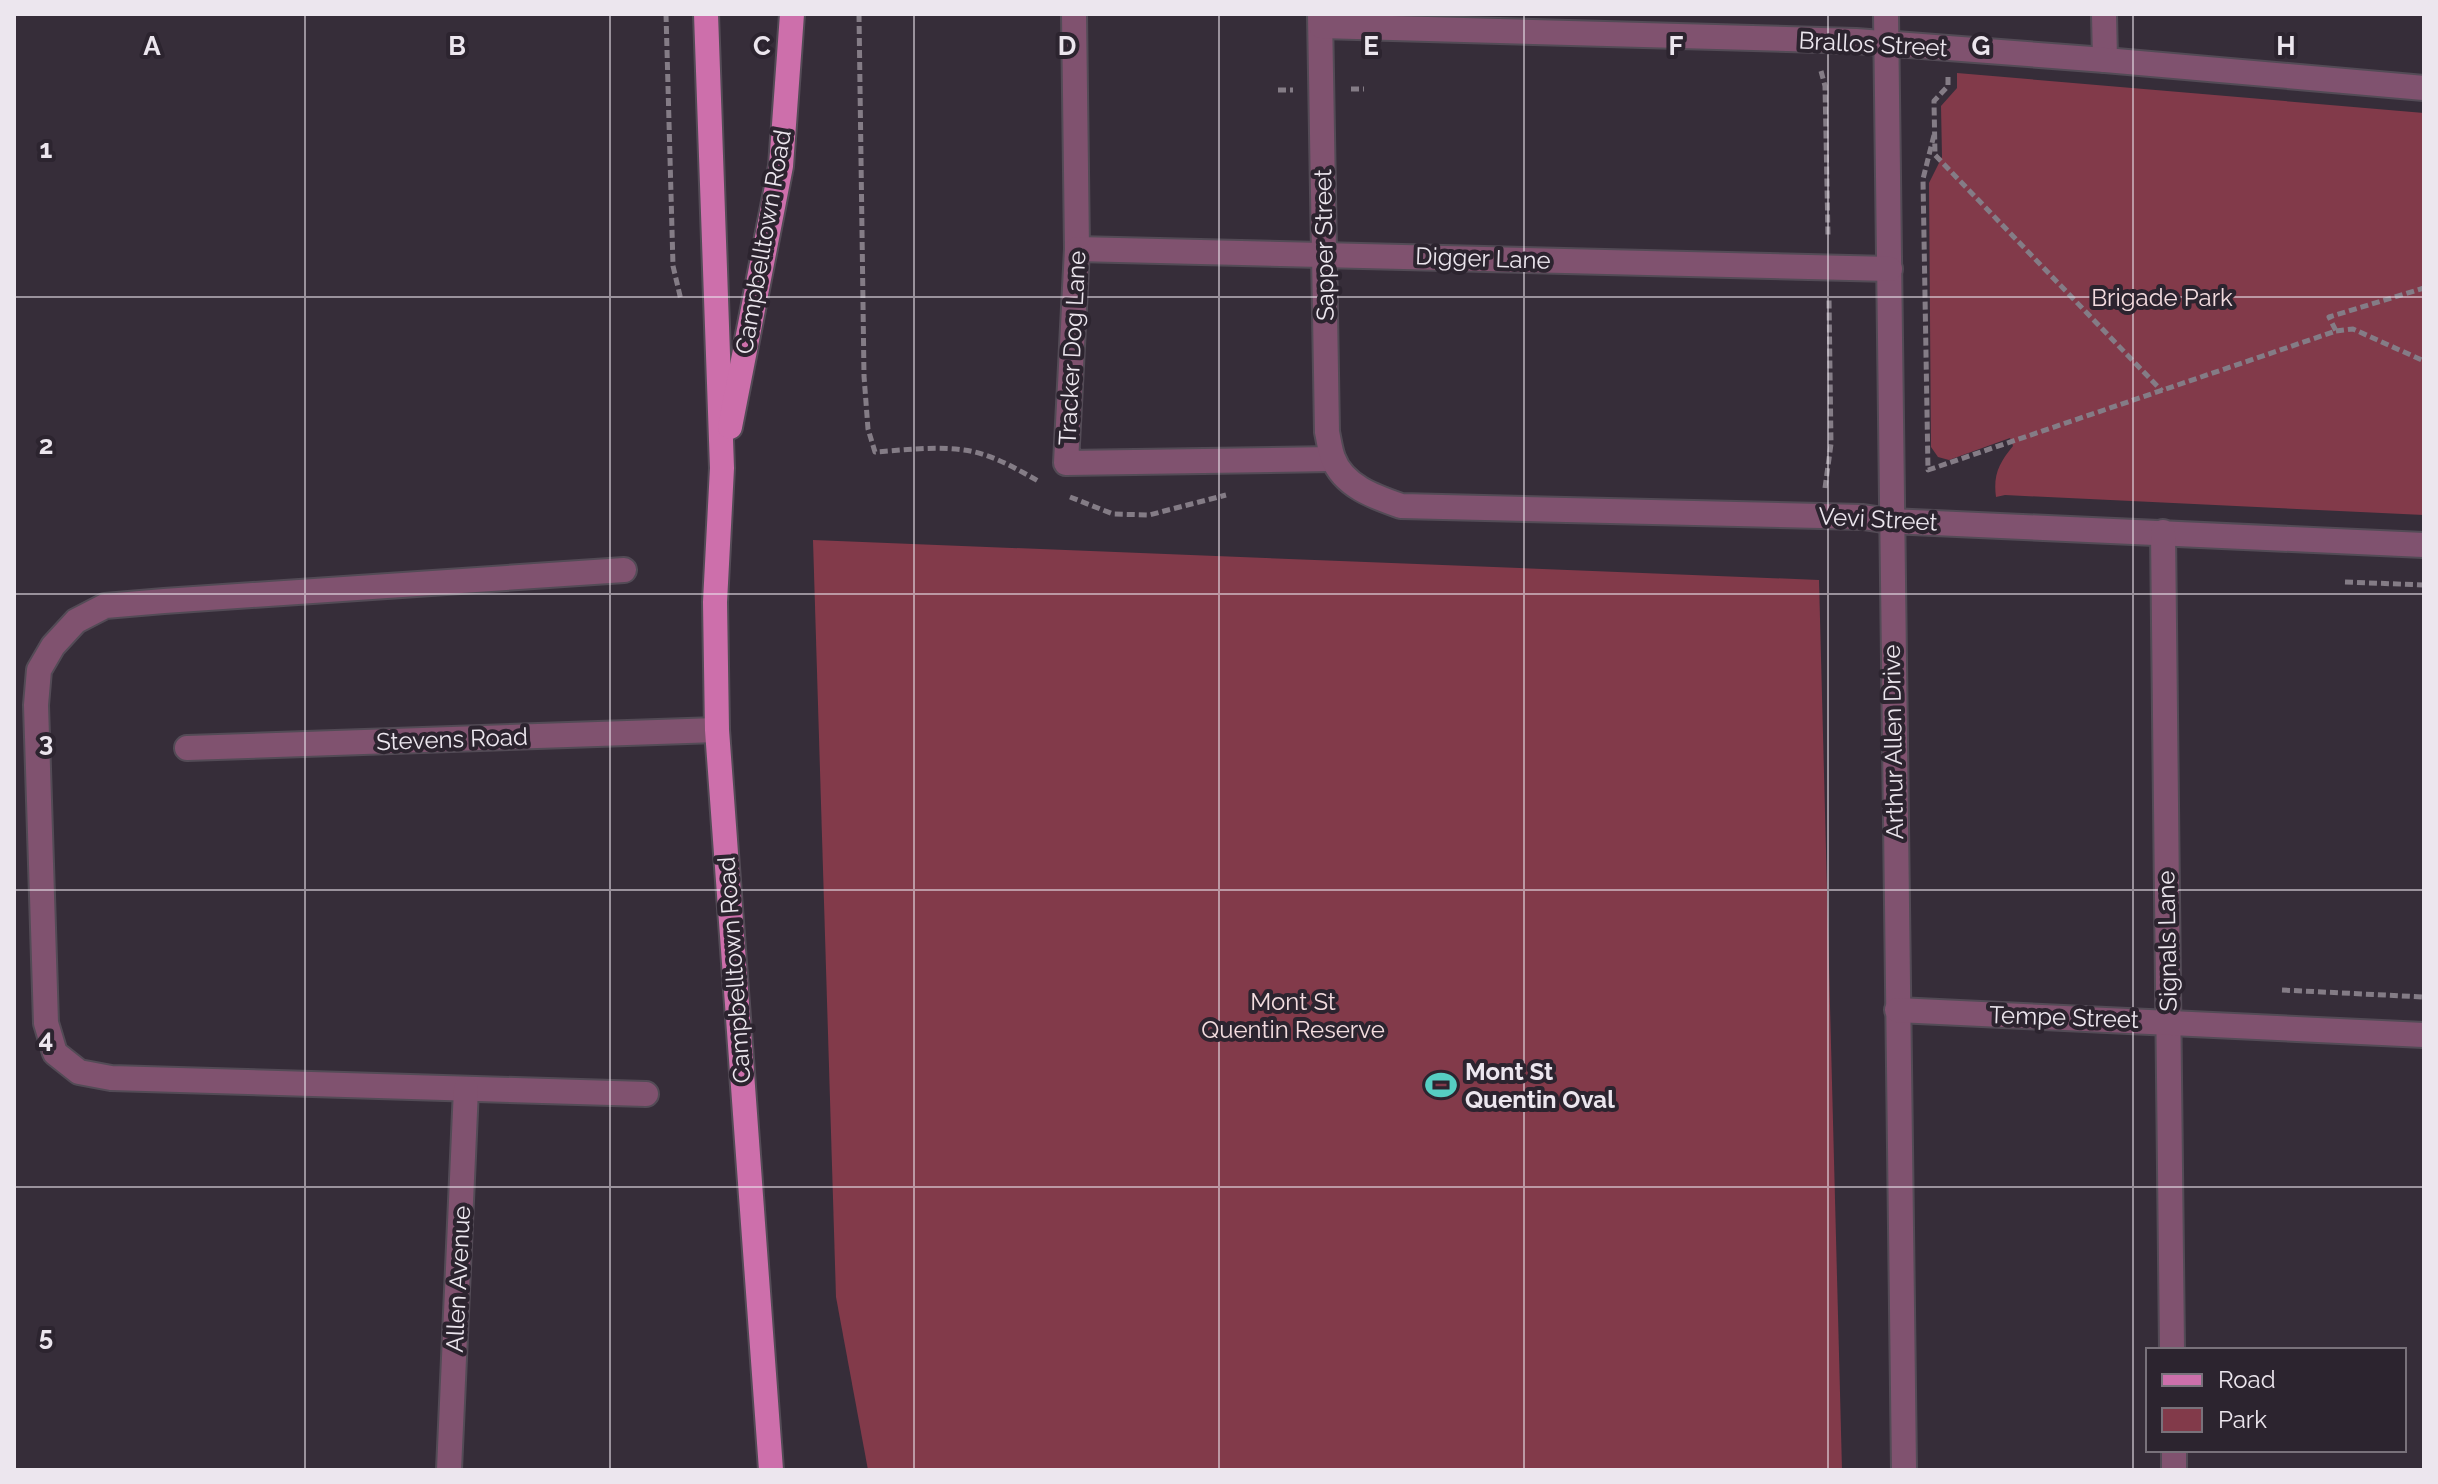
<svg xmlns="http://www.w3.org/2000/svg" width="2438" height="1484" viewBox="0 0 2438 1484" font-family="Raleway,sans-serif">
<rect width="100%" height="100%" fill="#362d39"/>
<g fill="#823a4a">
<path d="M 1957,73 L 2424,113 L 2424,515 L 2005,495 L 1996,497 C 1993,475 1999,463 2013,446 L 2010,438 L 1949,460 L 1938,457 L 1931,447 L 1929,183 L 1942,157 L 1941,106 L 1957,88 Z"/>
<polygon points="813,540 1819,580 1842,1470 868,1470 836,1297"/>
</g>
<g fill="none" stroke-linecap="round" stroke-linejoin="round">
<defs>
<g id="minor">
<polyline points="1074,14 1077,249 1066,463 1333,459"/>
<path d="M 1320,14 L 1327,432 C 1329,441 1330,450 1333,458 C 1343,486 1375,497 1401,506 L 1863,517 L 1890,521 L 2424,545"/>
<polyline points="1886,14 1904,1470"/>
<polyline points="2104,14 2105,60"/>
<polyline points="1321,26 1856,41 2105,60 2424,88"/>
<polyline points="1077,249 1890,269"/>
<polyline points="2163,532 2172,1350"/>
<polyline points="624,570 164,601 105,606 76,621 53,646 39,670 36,705 46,1023 55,1053 79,1072 111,1078 646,1094"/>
<polyline points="187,748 717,730"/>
<polyline points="1897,1010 2424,1035"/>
<polyline points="2174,1450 2174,1470"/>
<polyline points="449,1470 466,1089"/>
</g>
<g id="major">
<polyline points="706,14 722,468 715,602 717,730 771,1470"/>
<polyline points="730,427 781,166 792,14"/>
</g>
</defs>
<use href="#minor" stroke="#534b56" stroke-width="28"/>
<use href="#major" stroke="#534b56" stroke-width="28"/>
<g stroke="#847c86" stroke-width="5" stroke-dasharray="8 4" stroke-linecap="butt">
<polyline points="666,14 673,266 681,300"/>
<path d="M 859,14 L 864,376 L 868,429 L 875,452 C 905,450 935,446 964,450 C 990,453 1017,469 1040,482"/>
<polyline points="1821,71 1825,86 1828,236"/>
<polyline points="1948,77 1948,86 1934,101 1935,155 2162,391"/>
<polyline points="1351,89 1364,89"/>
<polyline points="1278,90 1293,90"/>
<polyline points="1934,135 1923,179 1928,470 2336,331 2329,317 2424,288"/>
<polyline points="2336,331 2353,329 2424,361"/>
<polyline points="1825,488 1831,444 1829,298"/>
<polyline points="1070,497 1113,514 1149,515 1226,495"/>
<polyline points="2345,582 2424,585"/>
<polyline points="2282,990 2424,997"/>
</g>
<use href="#minor" stroke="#80526f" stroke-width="24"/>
<use href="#major" stroke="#cd6fab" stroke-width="24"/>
</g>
<path fill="none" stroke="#ece6ee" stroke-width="2" stroke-opacity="0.55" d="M 305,14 L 305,1470M 610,14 L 610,1470M 914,14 L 914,1470M 1219,14 L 1219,1470M 1524,14 L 1524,1470M 1828,14 L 1828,1470M 2133,14 L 2133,1470M 14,297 L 2424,297M 14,594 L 2424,594M 14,890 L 2424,890M 14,1187 L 2424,1187"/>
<defs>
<symbol id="stadium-bare" viewBox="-9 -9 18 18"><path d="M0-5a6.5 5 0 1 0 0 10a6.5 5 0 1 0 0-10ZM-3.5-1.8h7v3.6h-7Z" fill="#56cec3" stroke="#2c242f" stroke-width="2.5" paint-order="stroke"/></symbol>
</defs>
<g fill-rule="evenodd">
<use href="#stadium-bare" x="1419" y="1063" width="44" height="44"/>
</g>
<g text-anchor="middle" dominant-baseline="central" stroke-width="8" stroke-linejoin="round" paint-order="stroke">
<g font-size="24" fill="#ece6ee" stroke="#2c242f">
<text transform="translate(1873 44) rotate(3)">Brallos Street</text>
<text transform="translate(763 242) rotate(-80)">Campbelltown Road</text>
<text transform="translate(1324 245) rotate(-91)">Sapper Street</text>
<text transform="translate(1483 258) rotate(2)">Digger Lane</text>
<text transform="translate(1072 348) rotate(-87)">Tracker Dog Lane</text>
<text transform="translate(1878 519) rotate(3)">Vevi Street</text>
<text transform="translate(452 739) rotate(-2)">Stevens Road</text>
<text transform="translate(1893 742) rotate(-91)">Arthur Allen Drive</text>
<text transform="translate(2167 941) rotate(-91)">Signals Lane</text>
<text transform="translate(734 970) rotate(-94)">Campbelltown Road</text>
<text transform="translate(2064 1017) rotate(2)">Tempe Street</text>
<text transform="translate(458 1279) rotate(-87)">Allen Avenue</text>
</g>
<g font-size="24" fill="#f3dcdf" stroke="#2c242f">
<text x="2162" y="297">Brigade Park</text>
<text x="1293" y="1001">Mont St<tspan x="1293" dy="28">Quentin Reserve</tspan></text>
</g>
<g font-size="24" font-weight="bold" fill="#ece6ee" stroke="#2c242f" text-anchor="start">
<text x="1465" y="1071">Mont St<tspan x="1465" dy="28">Quentin Oval</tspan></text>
</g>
</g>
<g font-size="26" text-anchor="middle" font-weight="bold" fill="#ece6ee" stroke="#2c242f" stroke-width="8" stroke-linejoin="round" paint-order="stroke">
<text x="152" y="55">A</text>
<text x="457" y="55">B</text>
<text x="762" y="55">C</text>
<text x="1067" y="55">D</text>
<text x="1371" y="55">E</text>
<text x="1676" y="55">F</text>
<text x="1981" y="55">G</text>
<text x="2286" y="55">H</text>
<text x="46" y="158">1</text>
<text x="46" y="454">2</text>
<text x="46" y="751">3</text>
<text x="46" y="1048">4</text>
<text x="46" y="1345">5</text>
</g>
<rect width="2438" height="1484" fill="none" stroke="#ece6ee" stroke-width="32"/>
<rect x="2146" y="1348" width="260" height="104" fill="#2c242f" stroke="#79727b" stroke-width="2"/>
<rect x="2162" y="1374" width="40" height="12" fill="#cd6fab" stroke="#79727b" stroke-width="2"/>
<text x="2218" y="1388" font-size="24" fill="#ece6ee">Road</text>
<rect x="2162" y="1408" width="40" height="24" fill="#823a4a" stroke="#79727b" stroke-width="2"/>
<text x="2218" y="1428" font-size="24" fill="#ece6ee">Park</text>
</svg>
